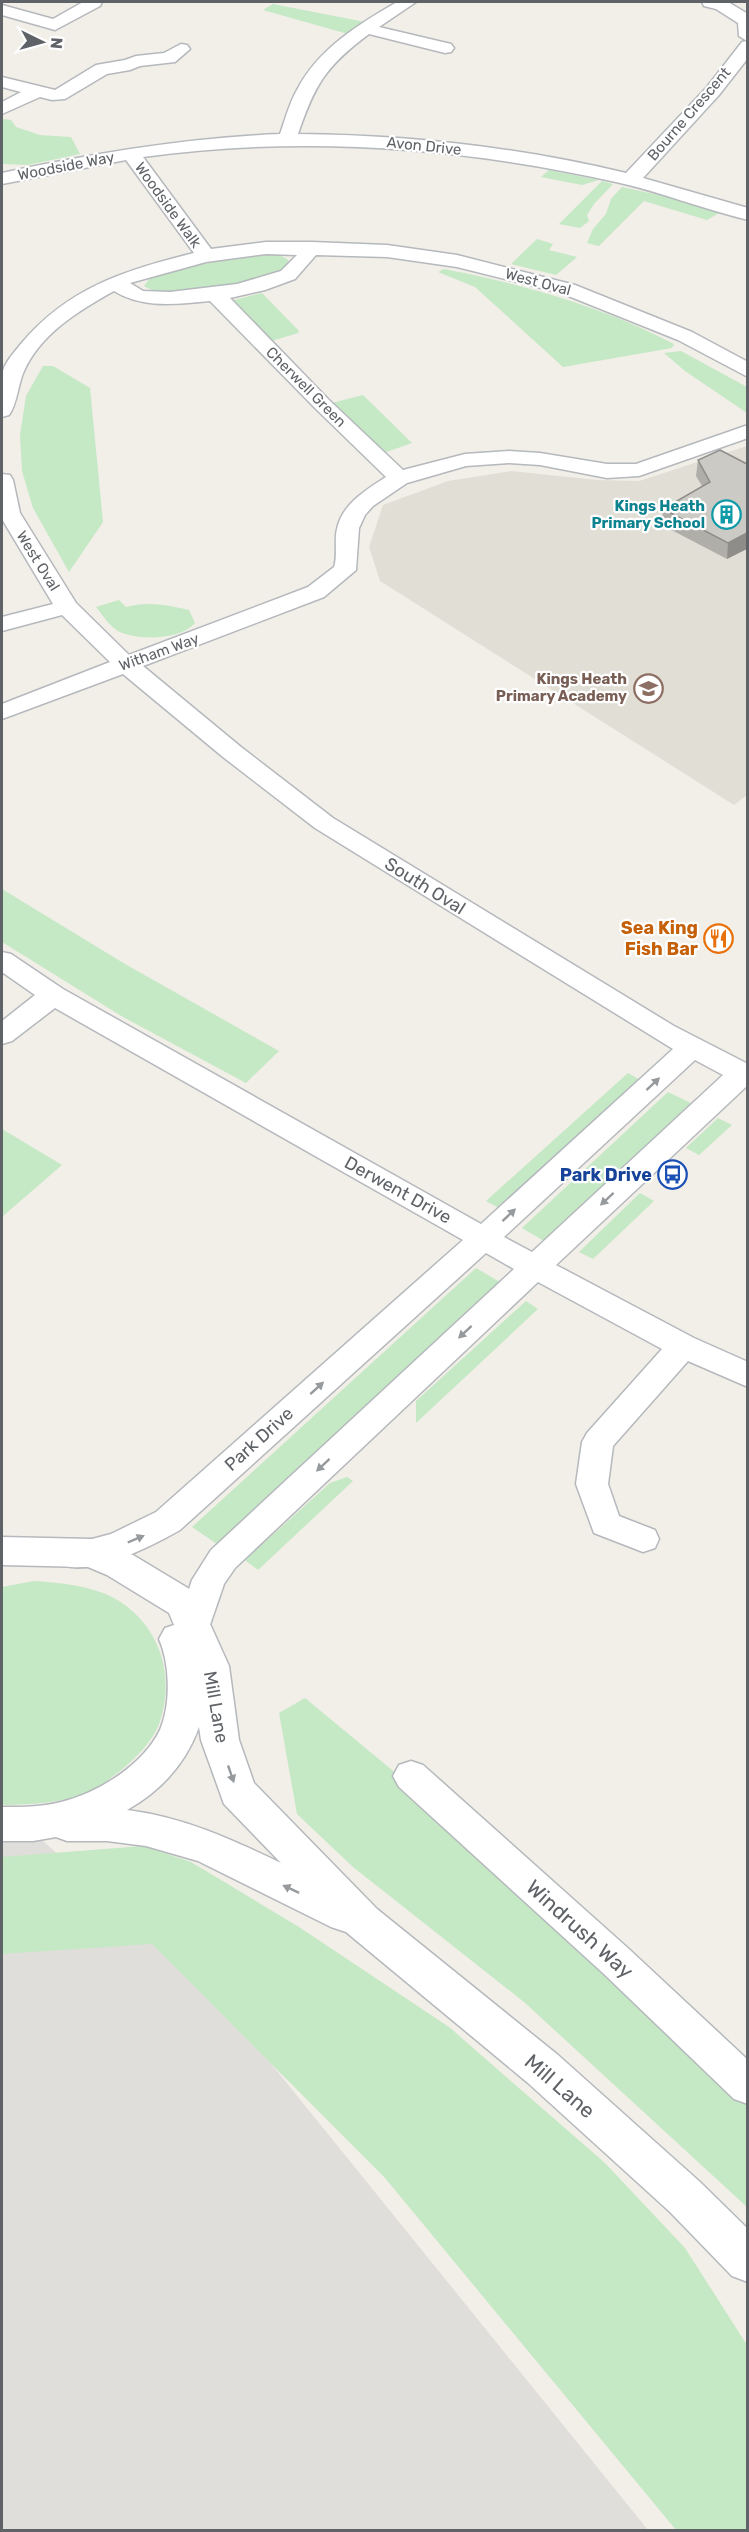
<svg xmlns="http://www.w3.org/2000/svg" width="749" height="2532" viewBox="0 0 749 2532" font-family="Rubik,sans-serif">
<rect width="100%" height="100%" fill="#f1efe8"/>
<polygon fill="#e0deda" points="2,1805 210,1988 648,2530 2,2530"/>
<polygon fill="#e1ded6" points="747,446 747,795 734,805 380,581 369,547 383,505 448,481 511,471 597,480 639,481"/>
<g fill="#c5e8c5">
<polygon points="273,4 365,22 348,34 263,10"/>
<polygon points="4,119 11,120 16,127 40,135 71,137 80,154 28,165 2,164 2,120"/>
<polygon points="549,170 599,180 582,185 541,177"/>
<polygon points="602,181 613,184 594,204 587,215 589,221 580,228 559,224"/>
<polygon points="622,187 668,197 719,213 707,220 644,201 599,246 587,243 593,229 606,214 611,199"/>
<polygon points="537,239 553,244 549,250 577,257 556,275 511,264"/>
<path d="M 279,255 L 287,259 L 290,264 L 287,269 C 255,280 174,306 144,286 L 150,278 C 192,265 234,256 279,255 Z"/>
<path d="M 444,269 C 523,284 603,307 674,344 L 672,348 L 563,367 L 475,287 L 438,272 Z"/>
<polygon points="262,293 299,331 298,333 265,343 230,301"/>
<polygon points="681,351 747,387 747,413 685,371 664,353"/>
<polygon points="43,366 53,366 90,388 103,522 69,572 33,508 22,471 20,435 26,396"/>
<polygon points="363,395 412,443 381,454 328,404"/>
<path d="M 119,600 L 126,607 C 148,601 167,605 189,610 L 195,623 C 181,640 137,641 118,631 C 110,627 102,614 96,607 Z"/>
<polygon points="2,889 125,964 279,1051 246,1083 123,1017 2,942"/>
<polygon points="628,1073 640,1080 499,1208 486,1201"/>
<polygon points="668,1092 691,1103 544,1241 522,1228"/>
<polygon points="718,1118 732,1125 699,1155 686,1148"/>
<polygon points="2,1129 62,1165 3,1216 2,1214"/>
<polygon points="640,1193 654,1201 593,1259 579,1252"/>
<polygon points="476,1268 500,1282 217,1544 192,1527"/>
<polygon points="526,1301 538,1309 416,1423 416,1401"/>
<polygon points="347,1477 353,1481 258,1570 245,1560 330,1483"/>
<path d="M 34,1581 C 61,1583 89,1585 114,1598 C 160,1624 176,1676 159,1724 C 150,1748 120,1773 99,1786 C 71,1803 37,1804 6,1805 L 2,1804 L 2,1587 Z"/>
<polygon points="305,1698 398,1775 747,2098 747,2207 524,2002 353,1867 297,1814 279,1713"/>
<polygon points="143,1846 191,1862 299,1927 449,2027 605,2163 685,2248 747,2345 747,2530 676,2530 385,2178 152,1944 2,1954 2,1857"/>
</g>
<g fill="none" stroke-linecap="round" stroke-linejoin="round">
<defs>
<g id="minor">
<polygon points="83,2 102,2 100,6 55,30 2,15 2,5 53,19"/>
<path d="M 397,2 L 416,2 L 379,27 L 451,44 L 454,48 L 451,52 L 445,53 L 369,34 C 326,66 315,84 298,134 C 409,135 518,147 626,173 L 707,87 L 742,42 L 747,41 L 739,36 L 738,23 L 716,9 L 704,6 L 702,2 L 728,2 L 748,14 L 748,58 L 719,95 L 643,178 L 748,208 L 748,220 C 703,209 661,192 616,182 C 460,147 302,135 143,157 L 211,249 L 266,242 L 312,242 L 387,245 L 457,255 L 575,285 L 692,332 L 748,362 L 748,377 L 678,340 L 561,293 L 457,267 L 387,257 L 316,255 L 295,279 L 265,290 L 230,298 L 329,400 L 403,470 L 465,454 L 509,451 L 540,453 L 607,464 L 636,464 L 748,425 L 748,438 L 639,476 L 607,478 L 540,465 L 509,463 L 466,466 L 407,483 L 373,506 L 365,515 L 359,528 L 356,570 L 324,597 L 143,666 L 241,747 L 333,818 L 674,1026 L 748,1064 L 748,1085 L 556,1265 L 694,1338 L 748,1362 L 748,1387 L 688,1361 L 613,1446 L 608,1484 L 619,1516 L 655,1530 L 659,1539 L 655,1548 L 643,1552 L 594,1533 L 576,1484 L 582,1442 L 587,1433 L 662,1349 L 538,1282 L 235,1568 L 224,1584 L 201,1651 L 189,1655 L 177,1651 L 172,1641 L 192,1580 L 211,1550 L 514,1269 L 486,1253 L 180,1530 C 152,1546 94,1576 62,1565 L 57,1556 L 62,1547 L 111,1534 L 156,1512 L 463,1240 L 55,1008 L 12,1041 L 2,1044 L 2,1021 L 35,995 L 2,972 L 2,952 L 11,954 L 63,989 L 481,1224 L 673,1049 L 315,828 L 223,757 L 123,674 L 2,719 L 2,704 L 110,662 L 62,615 L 2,631 L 2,617 L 53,604 L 2,519 L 2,474 L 10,475 L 13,480 L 20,513 L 76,603 L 129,655 L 308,587 L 334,567 C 338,555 334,541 337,529 C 342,504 366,490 386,477 L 315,408 L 210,301 C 177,304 143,309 114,291 C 80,310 41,333 24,371 C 18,384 17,405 9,415 L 2,417 C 2,404 0,389 2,376 C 3,364 13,354 20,345 C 67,288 125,270 194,253 L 126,160 L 2,184 L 2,173 C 94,153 186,138 280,134 C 285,120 289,104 297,90 C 318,49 359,24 397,2 ZM 266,254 L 297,255 L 281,271 L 237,284 L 170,292 L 143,291 L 130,283 L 206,262 ZM 695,1060 L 723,1075 L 532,1252 L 504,1237 Z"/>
<polygon points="181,44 187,45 190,49 175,62 140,66 130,70 107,74 65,99 52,100 40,97 2,114 2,102 21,92 2,87 2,77 55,90 96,65 125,60 136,56 164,53"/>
<polygon points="411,1761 423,1765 630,1950 748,2060 748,2104 734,2099 604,1974 399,1787 393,1776 399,1765"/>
</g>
<path id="tertiary" d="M 2,1537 L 91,1539 L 133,1555 L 196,1593 L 229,1666 L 239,1740 L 254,1783 L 377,1909 L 558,2055 L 700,2182 L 748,2229 L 748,2282 L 732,2276 L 670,2212 L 528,2083 L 346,1932 L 331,1927 L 198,1861 L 146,1846 L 107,1841 L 67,1841 L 56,1837 L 33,1841 L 2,1841 L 2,1807 C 22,1807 41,1807 61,1802 C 98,1793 143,1765 160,1730 C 171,1704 170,1664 159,1639 L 165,1628 L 174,1625 L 169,1613 L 107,1575 L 88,1567 L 2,1565 ZM 199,1727 L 201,1740 L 224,1804 L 281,1863 C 231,1839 183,1817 127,1810 C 161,1791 186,1763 199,1727 Z"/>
</defs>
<use href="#minor" stroke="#b5b8bc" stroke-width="3"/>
<use href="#tertiary" stroke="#b5b8bc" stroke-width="3"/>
<use href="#minor" fill="#fff" fill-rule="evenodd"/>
<use href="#tertiary" fill="#fff" fill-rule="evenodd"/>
</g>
<polygon fill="#afaea9" points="698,460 747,464 727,559 662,525 663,509 702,486 696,476"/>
<polygon fill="#8f8d8a" points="747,533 747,549 727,559 728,543"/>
<polygon fill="#cccac5" stroke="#8f8d8a" stroke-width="1.5" points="720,450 747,464 747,533 728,543 663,509 710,482 698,460"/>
<defs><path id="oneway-solid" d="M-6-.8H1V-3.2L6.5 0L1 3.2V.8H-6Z" transform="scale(1.5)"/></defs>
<g fill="#979a9d">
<use href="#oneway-solid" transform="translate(653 1084) rotate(-43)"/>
<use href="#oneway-solid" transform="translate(607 1199) rotate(137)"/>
<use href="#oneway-solid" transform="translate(509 1215) rotate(-43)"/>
<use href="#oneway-solid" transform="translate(465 1332) rotate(137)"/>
<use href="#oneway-solid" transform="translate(317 1388) rotate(-42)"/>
<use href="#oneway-solid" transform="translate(323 1465) rotate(137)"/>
<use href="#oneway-solid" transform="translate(136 1539) rotate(-23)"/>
<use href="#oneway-solid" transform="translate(231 1774) rotate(71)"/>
<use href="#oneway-solid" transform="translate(291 1889) rotate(-155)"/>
</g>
<defs>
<symbol id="building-ring" viewBox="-11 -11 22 22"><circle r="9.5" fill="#fff" stroke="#0f9aa8" stroke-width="1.5"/><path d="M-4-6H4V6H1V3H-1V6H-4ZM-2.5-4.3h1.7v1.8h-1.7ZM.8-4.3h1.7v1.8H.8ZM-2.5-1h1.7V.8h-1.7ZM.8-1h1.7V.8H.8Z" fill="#0f9aa8"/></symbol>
<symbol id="school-ring" viewBox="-11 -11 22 22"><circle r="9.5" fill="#fff" stroke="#8d6e63" stroke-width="1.5"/><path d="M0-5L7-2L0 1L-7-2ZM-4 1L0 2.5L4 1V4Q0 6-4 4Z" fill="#8d6e63"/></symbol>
<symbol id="restaurant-ring" viewBox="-11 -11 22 22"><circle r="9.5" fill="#fff" stroke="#e8710a" stroke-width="1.5"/><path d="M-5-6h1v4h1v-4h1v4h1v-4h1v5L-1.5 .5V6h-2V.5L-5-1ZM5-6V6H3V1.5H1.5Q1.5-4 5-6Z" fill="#e8710a"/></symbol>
<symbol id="bus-ring" viewBox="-11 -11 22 22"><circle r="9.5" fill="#fff" stroke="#1a4fb4" stroke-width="1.5"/><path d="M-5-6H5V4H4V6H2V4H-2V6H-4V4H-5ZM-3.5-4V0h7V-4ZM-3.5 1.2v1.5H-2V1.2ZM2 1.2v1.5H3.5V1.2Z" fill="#1a4fb4"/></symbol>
</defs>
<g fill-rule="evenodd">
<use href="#building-ring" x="710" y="498" width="33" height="33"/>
<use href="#school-ring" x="632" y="672" width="33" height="33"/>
<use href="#restaurant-ring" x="702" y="922" width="33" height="33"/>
<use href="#bus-ring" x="656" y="1158" width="33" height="33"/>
</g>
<g text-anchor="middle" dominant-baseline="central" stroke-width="4.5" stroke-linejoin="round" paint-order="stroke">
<g font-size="15" fill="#5f6368" stroke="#fff">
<text transform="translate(689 114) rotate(-49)">Bourne Crescent</text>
<text transform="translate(424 146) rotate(6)">Avon Drive</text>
<text transform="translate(66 166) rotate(-11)">Woodside Way</text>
<text transform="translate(168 205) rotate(54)">Woodside Walk</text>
<text transform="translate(538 282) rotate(15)">West Oval</text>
<text transform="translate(306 387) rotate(45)">Cherwell Green</text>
<text transform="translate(38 561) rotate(58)">West Oval</text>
<text transform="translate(159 652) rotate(-20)">Witham Way</text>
</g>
<g font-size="15" font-weight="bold" fill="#0d838f" stroke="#fff" text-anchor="end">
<text x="705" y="506">Kings Heath<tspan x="705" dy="17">Primary School</tspan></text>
</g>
<g font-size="15" font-weight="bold" fill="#785e54" stroke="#fff" text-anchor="end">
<text x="627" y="679">Kings Heath<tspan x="627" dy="17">Primary Academy</tspan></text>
</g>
<g font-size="18" fill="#5f6368" stroke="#fff">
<text transform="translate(425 886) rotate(32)">South Oval</text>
<text transform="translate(398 1190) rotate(29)">Derwent Drive</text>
<text transform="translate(259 1439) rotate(-42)">Park Drive</text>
<text transform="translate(216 1707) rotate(80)">Mill Lane</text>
</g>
<g font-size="18" font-weight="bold" fill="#c56008" stroke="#fff" text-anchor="end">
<text x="698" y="928">Sea King<tspan x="698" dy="21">Fish Bar</tspan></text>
</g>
<g font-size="18" font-weight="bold" fill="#164399" stroke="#fff" text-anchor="end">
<text x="652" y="1175">Park Drive</text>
</g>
<g font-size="21" fill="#5f6368" stroke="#fff">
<text transform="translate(580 1929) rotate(42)">Windrush Way</text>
<text transform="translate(560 2086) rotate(41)">Mill Lane</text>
</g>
</g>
<rect width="749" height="2532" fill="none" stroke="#5f6368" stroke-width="6"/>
<g transform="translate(42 42) rotate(95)" stroke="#ffffff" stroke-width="4.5" paint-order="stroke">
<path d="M0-4.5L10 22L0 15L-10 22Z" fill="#5f6368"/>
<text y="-9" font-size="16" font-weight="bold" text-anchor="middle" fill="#5f6368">N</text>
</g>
</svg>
